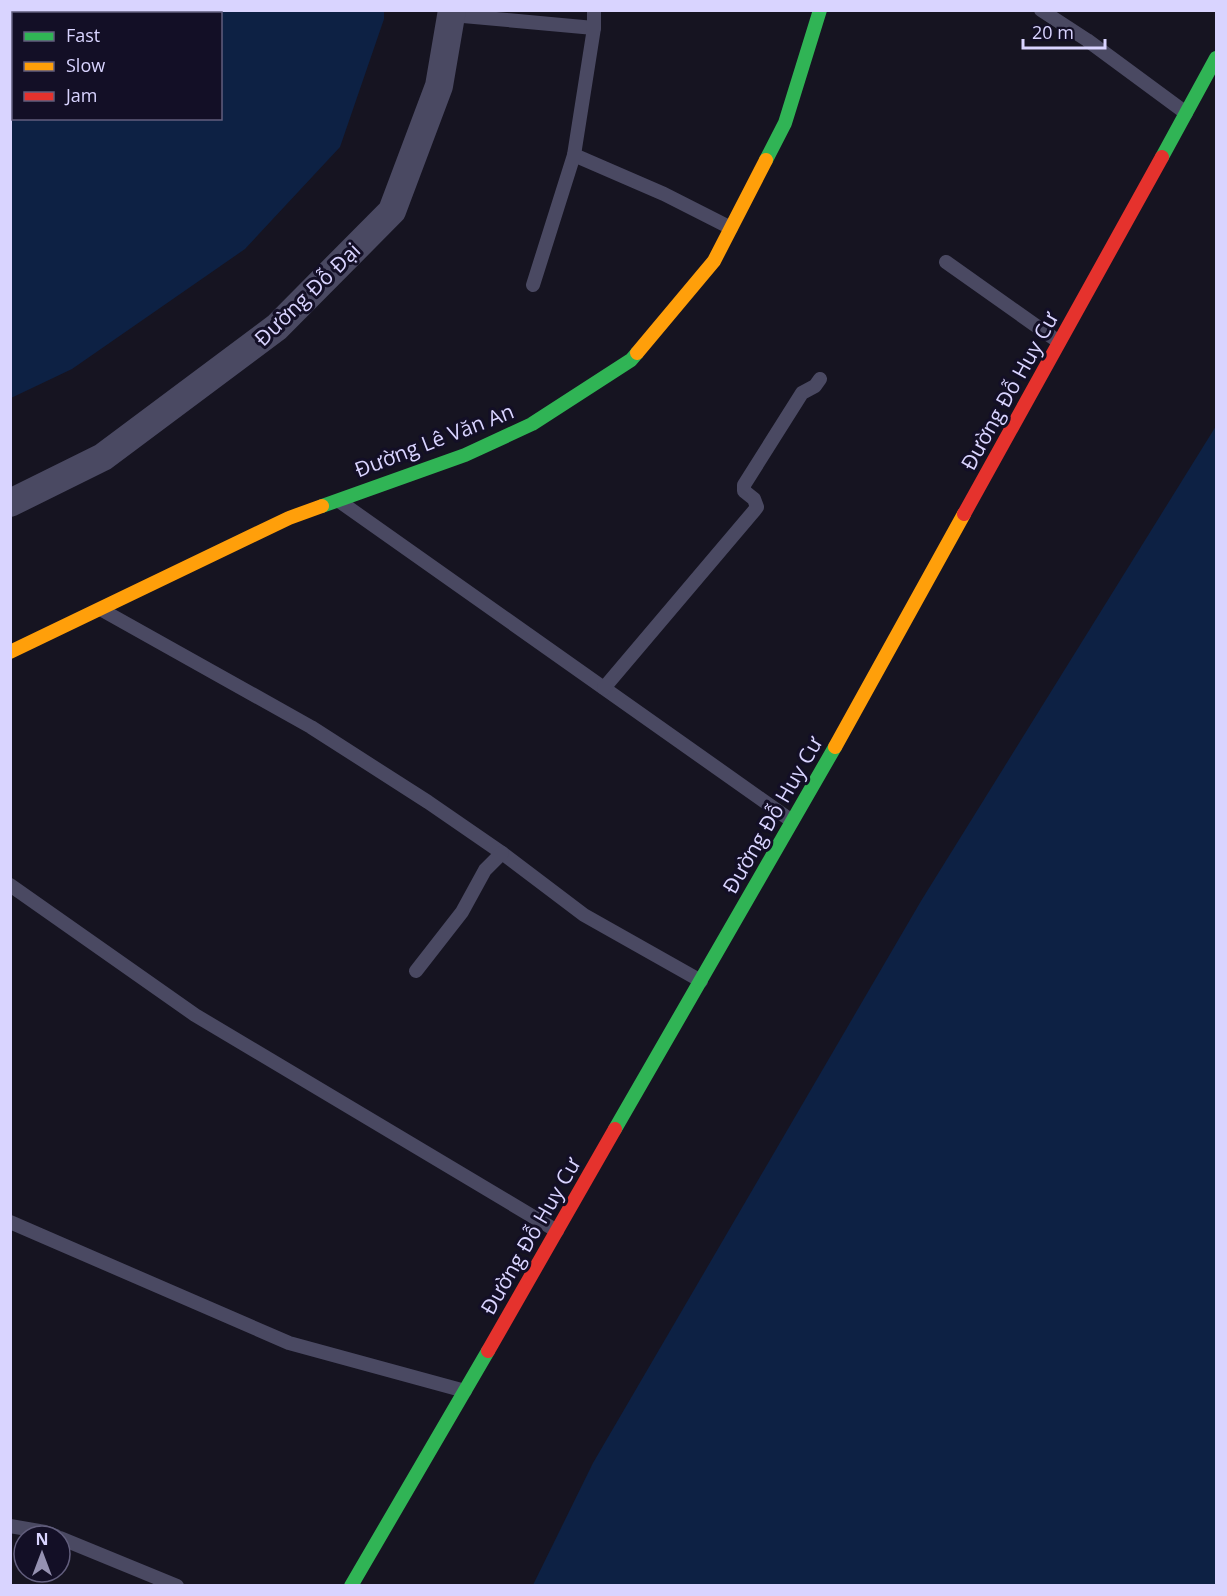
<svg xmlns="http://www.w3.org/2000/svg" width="1227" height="1596" viewBox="0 0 1227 1596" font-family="'Open Sans',sans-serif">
<rect width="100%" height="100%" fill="#161421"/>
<g fill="#0d2144" fill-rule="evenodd">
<path d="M 11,10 L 384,10 L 384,19 L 340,147 L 245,249 L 72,369 L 11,398 ZM 14,14 L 220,14 L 220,118 L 14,118 Z"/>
<polygon points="1216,426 1216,1585 533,1585 593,1463 921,901"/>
</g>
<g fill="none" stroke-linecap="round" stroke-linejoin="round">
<g stroke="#4a4962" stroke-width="14">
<polyline points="1041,10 1087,40 1186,113"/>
<polyline points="452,15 594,28"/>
<polyline points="574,155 664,194 731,228"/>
<polyline points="946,262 1059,342"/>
<polyline points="533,285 574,155 594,28 594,10"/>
<polyline points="339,501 792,821"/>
<polyline points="102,610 311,727 428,802 502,853 584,915 701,981"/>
<polyline points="604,688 754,511 757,507 754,499 744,491 744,485 802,393 815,386 820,379"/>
<polyline points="10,885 195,1015 557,1231"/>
<polyline points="416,971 462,912 485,870 502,853"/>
<polyline points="10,1222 289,1343 465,1391"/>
<polyline points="10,1526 45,1532 56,1536"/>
<polyline points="60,1538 177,1586"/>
</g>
<polyline stroke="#4a4962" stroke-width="28" points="10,503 103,457 277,327 392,211 439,86 452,10"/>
<g stroke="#30b455" stroke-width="14">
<polyline points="1162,157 1216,58"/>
<polyline points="766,160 785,123 820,10"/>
<polyline points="322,506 465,455 532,424 631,360 637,353"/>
<polyline points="615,1129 835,747"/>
<polyline points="351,1586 488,1351"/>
</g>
<g stroke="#ff9f0a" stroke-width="14">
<polyline points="637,353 714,261 766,160"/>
<polyline points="10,652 289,518 322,506"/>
<polyline points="835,747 964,514"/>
</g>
<g stroke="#e5322d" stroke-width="14">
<polyline points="964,514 1162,157"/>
<polyline points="488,1351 615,1129"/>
</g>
</g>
<g text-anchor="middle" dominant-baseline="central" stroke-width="6" stroke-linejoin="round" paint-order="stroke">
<g font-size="21" fill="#d9d4ff" stroke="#130f26">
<text transform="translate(307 294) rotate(-44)">Đường Đỗ Đại</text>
<text transform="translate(1009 391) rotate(-61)">Đường Đỗ Huy Cư</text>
<text transform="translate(434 440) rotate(-21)">Đường Lê Văn An</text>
<text transform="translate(772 815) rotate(-60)">Đường Đỗ Huy Cư</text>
<text transform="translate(530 1236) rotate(-60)">Đường Đỗ Huy Cư</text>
</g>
</g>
<rect width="1227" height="1596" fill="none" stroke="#d9d4ff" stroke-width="24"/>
<rect x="12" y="12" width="210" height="108" fill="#130f26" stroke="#625e7d" stroke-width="1.5"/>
<rect x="24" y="32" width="30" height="9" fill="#30b455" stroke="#625e7d" stroke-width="1.5"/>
<text x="66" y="42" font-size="18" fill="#d9d4ff">Fast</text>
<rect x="24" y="62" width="30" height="9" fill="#ff9f0a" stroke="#625e7d" stroke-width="1.5"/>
<text x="66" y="72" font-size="18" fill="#d9d4ff">Slow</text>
<rect x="24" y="92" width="30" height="9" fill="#e5322d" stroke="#625e7d" stroke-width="1.5"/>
<text x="66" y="102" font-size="18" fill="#d9d4ff">Jam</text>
<g transform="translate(42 1554)"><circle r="28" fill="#130f26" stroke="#625e7d" stroke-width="1.5"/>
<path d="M0-4.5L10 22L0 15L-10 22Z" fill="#9591b1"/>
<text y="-9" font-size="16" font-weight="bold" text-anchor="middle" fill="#d9d4ff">N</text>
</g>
<path d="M1023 39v9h82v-9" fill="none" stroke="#d9d4ff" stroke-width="3"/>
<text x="1032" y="39" font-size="18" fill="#d9d4ff" stroke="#130f26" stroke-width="4.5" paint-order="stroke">20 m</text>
</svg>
